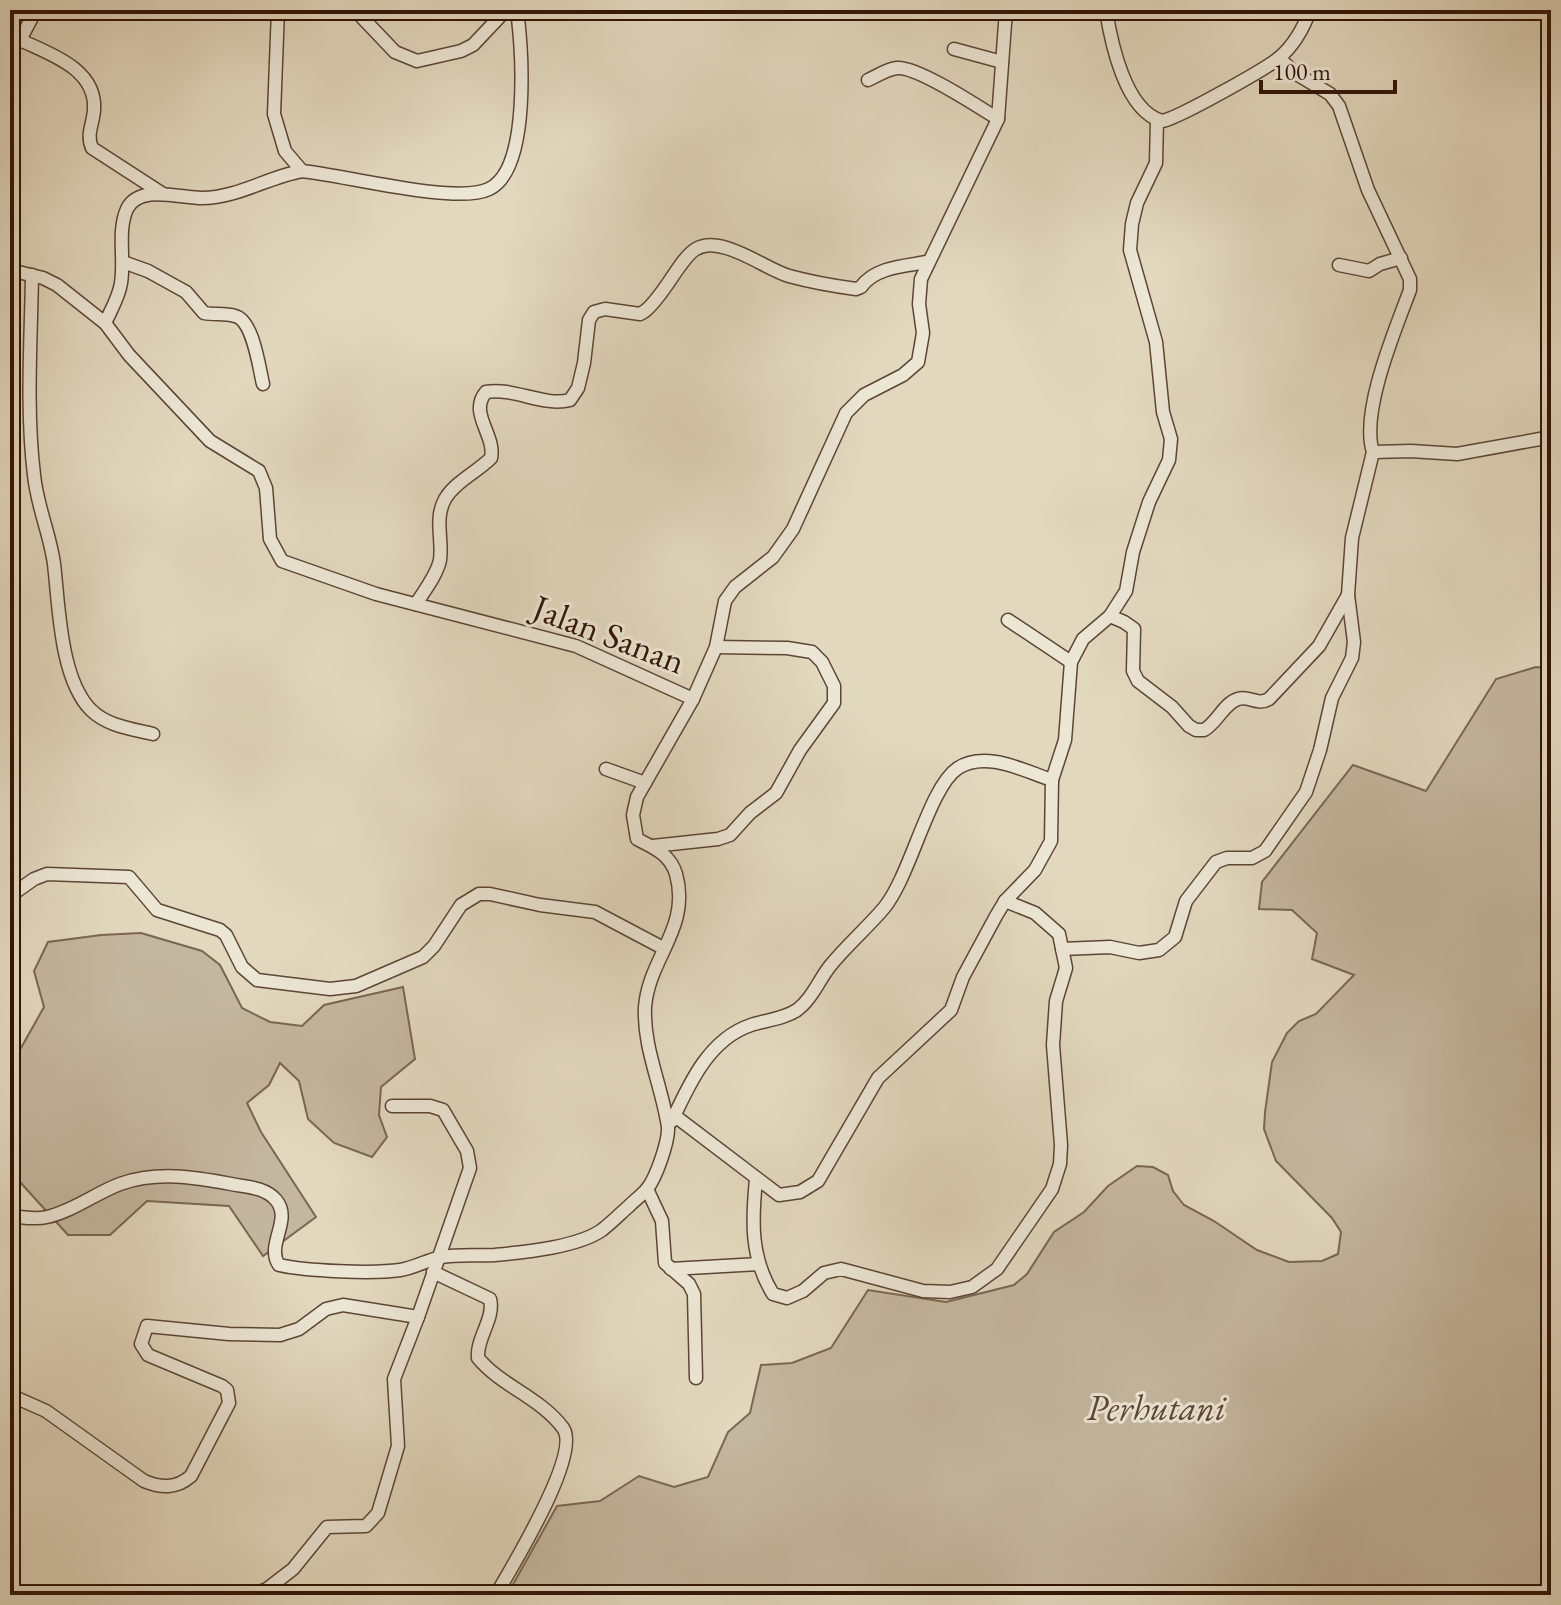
<svg xmlns="http://www.w3.org/2000/svg" width="1561" height="1605" viewBox="0 0 1561 1605" font-family="'EB Garamond',serif">
<rect width="100%" height="100%" fill="#e2d8be"/>
<filter id="stains"><feTurbulence type="fractalNoise" baseFrequency=".0025" numOctaves="4"/><feColorMatrix values="0 0 0 0 .2 0 0 0 0 .09 0 0 0 0 .02 0 0 0 .5 -.17"/></filter>
<radialGradient id="worn" r=".72"><stop offset=".6" stop-color="#630" stop-opacity="0"/><stop offset="1" stop-color="#630" stop-opacity=".3"/></radialGradient>
<g fill="#c4b79f" stroke="#7a6653" stroke-width="2">
<polygon points="1536,667 1551,669 1551,1595 507,1595 557,1506 600,1501 639,1476 674,1487 708,1477 728,1432 750,1413 761,1365 792,1363 831,1348 868,1290 946,1302 1014,1285 1027,1274 1054,1232 1084,1212 1108,1186 1137,1166 1153,1167 1168,1175 1173,1191 1184,1205 1214,1221 1257,1250 1289,1262 1322,1261 1338,1254 1341,1232 1332,1218 1276,1161 1264,1129 1265,1112 1272,1062 1287,1033 1299,1021 1316,1014 1354,975 1312,959 1317,933 1292,910 1259,909 1262,882 1353,765 1426,791 1496,679"/>
<polygon points="141,933 202,951 220,965 242,1008 270,1022 302,1026 324,1005 403,987 415,1059 381,1087 379,1115 387,1137 372,1157 334,1143 308,1119 299,1081 280,1063 269,1085 247,1103 261,1132 316,1217 263,1256 229,1206 147,1201 110,1235 68,1235 10,1171 10,1046 21,1048 44,1007 34,971 48,942 101,935"/>
</g>
<g fill="none" stroke-linecap="round" stroke-linejoin="round">
<defs>
<g id="minor">
<polyline points="278,10 274,114 285,151 302,171"/>
<polyline points="355,10 395,52 417,61 461,51 473,45 506,10"/>
<path d="M 1106,10 C 1111,42 1125,111 1162,121 C 1177,119 1265,69 1279,58 C 1293,46 1304,27 1310,10"/>
<path d="M 20,40 C 50,54 97,69 94,110 C 93,125 86,134 92,148 L 163,194"/>
<polyline points="10,49 20,40 36,10"/>
<polyline points="954,49 1002,62"/>
<path d="M 868,80 C 877,76 887,69 897,68 C 917,66 979,107 998,119"/>
<path d="M 123,262 L 148,271 L 186,292 L 204,313 C 214,315 225,313 235,316 C 253,320 259,367 263,384"/>
<polyline points="1339,265 1369,271 1380,264 1401,258"/>
<path d="M 10,270 L 43,278 L 57,285 L 105,323 L 129,355 L 210,441 L 259,471 L 266,488 L 270,539 L 282,561 L 376,594 L 576,646 L 693,699 L 637,797 L 633,815 L 637,839 C 654,848 670,854 676,874 C 691,928 649,957 645,1007 C 643,1048 662,1086 668,1127 C 669,1141 656,1178 647,1189 C 642,1195 635,1200 629,1206 C 620,1214 611,1223 602,1230 C 578,1247 525,1252 495,1255 C 477,1256 459,1254 441,1257 C 427,1260 414,1268 400,1270 C 373,1274 306,1271 279,1265 C 265,1245 293,1220 276,1200 C 265,1187 246,1187 231,1184 C 194,1177 157,1171 120,1184 C 96,1193 73,1211 47,1217 C 35,1220 22,1217 10,1216"/>
<path d="M 32,275 C 31,341 26,409 34,475 C 37,506 50,534 54,564 C 59,606 60,679 91,710 C 107,726 132,729 153,734"/>
<path d="M 105,323 C 111,310 119,297 121,283 C 125,259 117,231 127,209 C 139,184 180,198 202,198 C 237,198 268,177 302,171 C 344,175 456,205 489,189 C 531,169 522,49 517,10"/>
<polyline points="1373,452 1411,451 1457,454 1551,437"/>
<path d="M 416,604 C 424,591 437,575 440,560 C 443,540 434,519 445,499 C 455,482 477,472 491,458 C 496,435 468,413 486,392 C 514,387 543,407 570,400 L 578,388 L 584,363 L 589,320 L 594,312 L 605,309 L 640,314 L 645,311 C 664,296 681,257 696,249 C 721,234 765,269 789,276 C 811,282 834,286 856,289 L 861,287 C 875,267 905,266 927,262"/>
<path d="M 1110,616 L 1124,622 L 1134,629 L 1133,671 L 1138,681 L 1172,707 L 1189,726 L 1196,730 L 1204,730 C 1217,723 1224,703 1238,699 C 1249,695 1257,706 1269,699 L 1319,646 L 1348,595 L 1352,538 L 1373,452 C 1360,413 1395,330 1410,290 L 1410,279 L 1368,190 L 1339,106 L 1330,94 L 1295,73 L 1279,58"/>
<polyline points="1008,620 1071,662"/>
<polyline points="693,699 716,647 725,601 735,587 773,557 793,529 846,413 864,395 903,375 918,362 923,333 919,304 921,279 998,119 1006,10"/>
<polyline points="606,769 645,783"/>
<polyline points="653,846 718,839 730,835 750,813 776,793 800,750 834,703 834,686 822,662 812,652 787,648 716,647"/>
<polyline points="10,896 34,879 47,874 129,877 157,910 220,930 226,935 242,967 257,980 330,989 356,986 423,957 434,946 461,905 479,894 490,894 540,905 595,912 663,948"/>
<polyline points="1062,949 1110,947 1139,953 1159,950 1175,937 1186,901 1216,862 1227,858 1252,858 1265,851 1306,792 1320,750 1332,698 1352,658 1354,642 1348,595"/>
<polyline points="675,1116 779,1195 800,1192 818,1181 878,1078 951,1010 963,977 996,916 1005,901 1035,870 1051,841 1052,780 1065,740 1071,662 1083,639 1110,616 1126,591 1133,552 1149,502 1169,460 1171,439 1163,412 1156,342 1130,250 1132,224 1137,203 1156,163 1157,120"/>
<path d="M 672,1121 C 689,1084 709,1039 751,1025 C 766,1020 784,1019 797,1010 C 812,999 819,980 830,966 C 847,945 867,928 884,908 C 911,875 929,787 958,768 C 986,750 1024,771 1052,780"/>
<path d="M 756,1179 C 752,1220 750,1257 773,1294 L 787,1298 L 803,1291 L 824,1273 L 841,1269 L 923,1291 L 950,1292 L 972,1287 L 997,1269 L 1052,1189 L 1060,1164 L 1061,1145 L 1053,1045 L 1056,1001 L 1066,968 L 1059,934 L 1035,913 L 1005,901"/>
<polyline points="647,1189 662,1221 665,1263 689,1284 694,1294 696,1378"/>
<polyline points="671,1269 759,1264"/>
<path d="M 433,1272 L 490,1299 C 495,1319 476,1338 478,1358 C 501,1386 541,1398 563,1428 C 582,1454 511,1568 496,1595"/>
<path d="M 10,1395 L 46,1411 L 144,1481 C 161,1488 176,1489 191,1476 L 229,1403 L 227,1390 L 222,1386 L 148,1355 L 141,1344 L 147,1326 L 229,1334 L 280,1335 L 299,1329 L 326,1309 L 343,1305 L 418,1317"/>
<polyline points="252,1595 267,1589 293,1569 327,1527 366,1526 378,1513 398,1446 394,1379 418,1317 470,1168 467,1151 443,1110 430,1106 392,1106"/>
</g>
</defs>
<use href="#minor" stroke="#5d4535" stroke-width="15"/>
<use href="#minor" stroke="#ece6d5" stroke-width="12"/>
</g>
<g text-anchor="middle" dominant-baseline="central" stroke-width="6" stroke-linejoin="round" paint-order="stroke">
<g font-size="36" fill="#311407" stroke="#ece6d5">
<text transform="translate(609 634) rotate(21)">Jalan Sanan</text>
</g>
<g font-size="36" font-style="italic" fill="#5d4535" stroke="#ece6d5">
<text x="1156" y="1407">Perhutani</text>
</g>
</g>
<rect width="1561" height="1605" fill="none" stroke="#e2d8be" stroke-width="40"/>
<rect x="12" y="12" width="1537" height="1581" fill="none" stroke="#311407" stroke-width="4"/>
<rect x="20" y="20" width="1521" height="1565" fill="none" stroke="#311407" stroke-width="2"/>
<path d="M1261 80v12h134v-12" fill="none" stroke="#311407" stroke-width="4"/>
<text x="1273" y="80" font-size="24" fill="#311407" stroke="#ece6d5" stroke-width="6" paint-order="stroke">100 m</text>
<rect width="100%" height="100%" filter="url(#stains)"/>
<rect width="100%" height="100%" fill="url(#worn)"/>
</svg>
